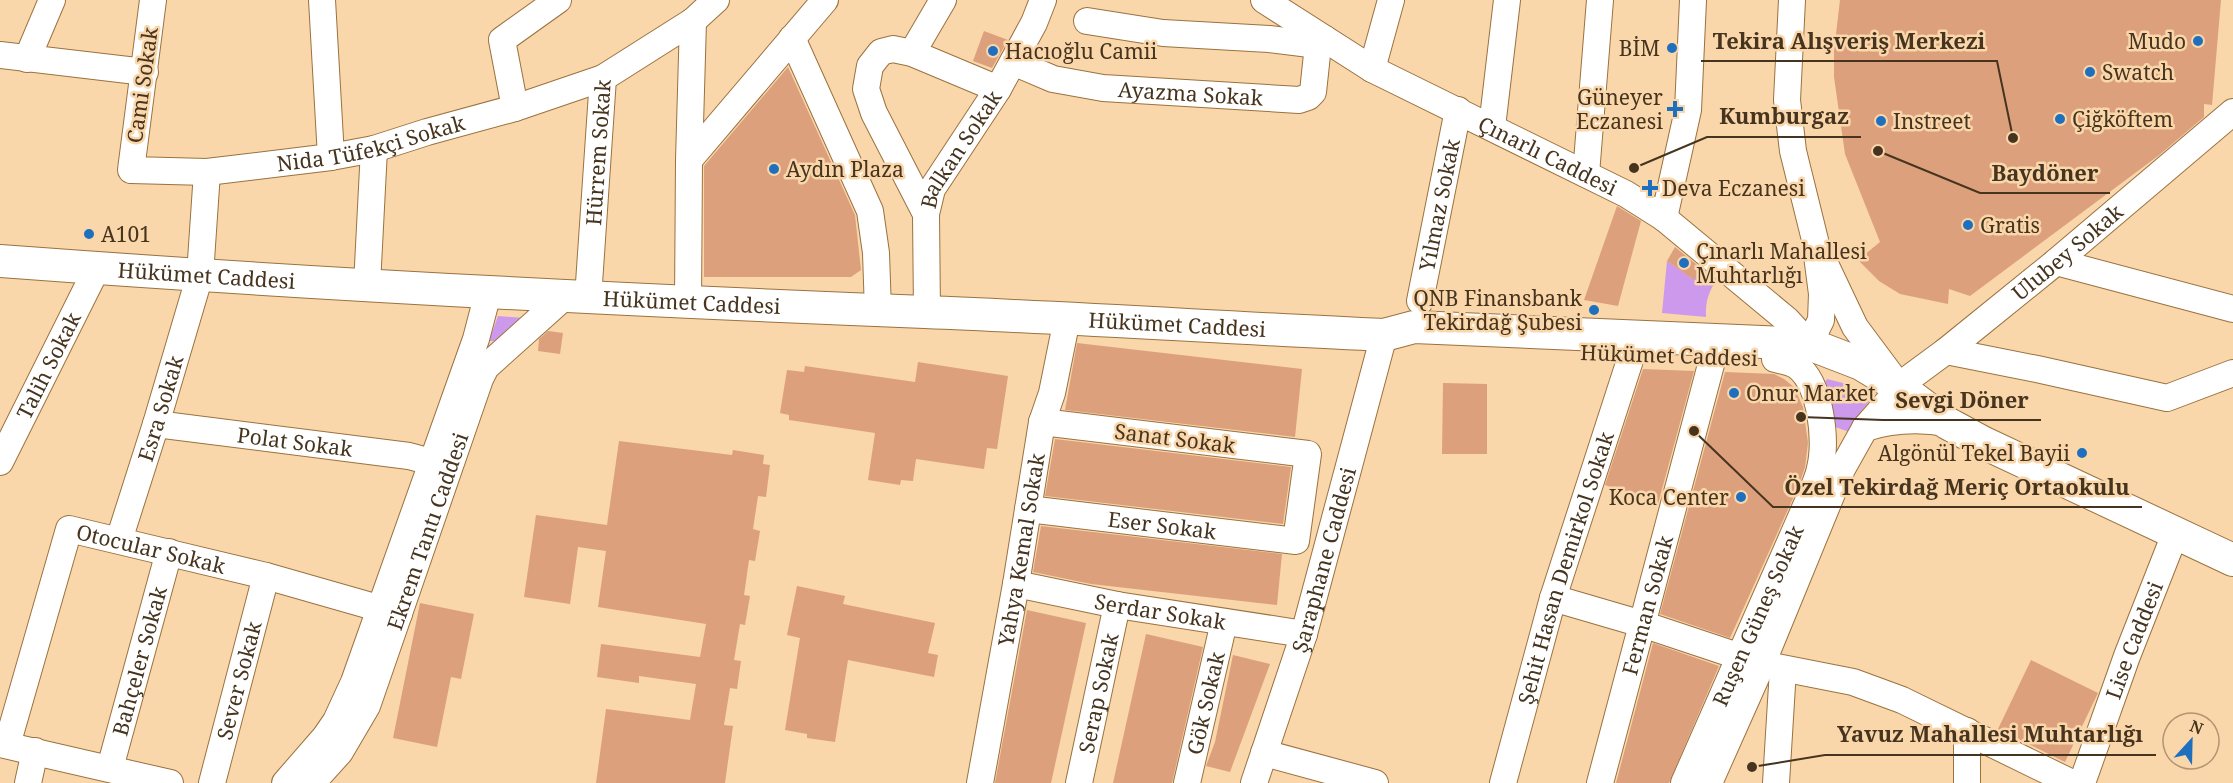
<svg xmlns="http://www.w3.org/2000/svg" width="2233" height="783" viewBox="0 0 2233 783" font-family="'Noto Serif',serif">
<rect width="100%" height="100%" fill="#fad6ab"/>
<g fill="#cc99ec">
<path d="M 1667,261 L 1693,279 L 1702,265 L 1718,277 C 1709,291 1705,301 1706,317 L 1662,313 Z"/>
<polygon points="498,316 525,318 496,341 489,341"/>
<polygon points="1827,379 1847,384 1872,398 1862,410 1849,432 1830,425 1820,389"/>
</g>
<g fill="#dca07d">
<polygon points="1840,0 2221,0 2212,105 2204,104 2204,117 2158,156 1970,296 1949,289 1948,304 1900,294 1879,281 1858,260 1880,242 1845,154 1834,77 1834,51"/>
<polygon points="984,31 1008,40 992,68 973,61"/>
<polygon points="788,67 855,215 861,270 851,277 704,277 704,166"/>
<polygon points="1617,206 1641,221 1618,306 1584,300"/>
<polygon points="1675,247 1701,268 1694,280 1667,261"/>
<polygon points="548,331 563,333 560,354 538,351 539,339"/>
<polygon points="1077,343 1302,369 1295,437 1065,410"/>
<polygon points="918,362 1008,376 997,449 987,448 984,469 916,459 913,481 901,480 900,485 868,480 875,433 789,420 789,415 780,413 787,370 804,372 805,366 915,382"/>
<polygon points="1643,369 1694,371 1658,504 1605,485"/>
<polygon points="1725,372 1774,374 1784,379 1794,387 1803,407 1808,443 1805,467 1799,485 1730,638 1660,614"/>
<polygon points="1443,383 1487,384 1487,454 1442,454"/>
<polygon points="1055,439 1291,467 1283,524 1045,496"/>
<polygon points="619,441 732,455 733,450 764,455 763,464 770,465 766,497 758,496 753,529 760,531 755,561 749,560 744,595 750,596 745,625 740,624 734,660 741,661 737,689 730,688 724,725 733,726 725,783 596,783 606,709 690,720 696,684 639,676 639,683 597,677 601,644 700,657 706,624 598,607 606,551 578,547 570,604 524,597 536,515 607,525"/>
<polygon points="1041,526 1282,554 1277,605 1091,584 1033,572"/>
<polygon points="797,586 845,596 843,604 935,623 928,653 938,655 934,677 848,660 835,742 807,738 807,734 785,730 800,638 787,635"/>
<polygon points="420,603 474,614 461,679 451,677 437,747 393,738"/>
<polygon points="1027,610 1086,623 1051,783 995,783"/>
<polygon points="1146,634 1203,647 1172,783 1113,783"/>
<polygon points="1653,643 1719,666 1669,783 1616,783"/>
<polygon points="1233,655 1270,664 1230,772 1206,766 1215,742"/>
<polygon points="2031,660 2098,693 2065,762 1998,729"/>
</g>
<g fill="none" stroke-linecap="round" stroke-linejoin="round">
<defs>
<g id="minor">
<path id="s1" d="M 153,0 L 131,170 L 207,172 L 331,157 L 374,149 L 427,132 L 515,108 L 603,78"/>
<polyline points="322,0 331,157"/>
<path id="s2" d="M 1264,0 L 1372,69 L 1626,194 L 1664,218 L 1787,320 L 1809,344 L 1821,320 L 1822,294 L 1815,240 L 1793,151 L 1787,100 L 1792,0"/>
<polyline points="1087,21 1163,33 1269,39 1318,45"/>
<polyline points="792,38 870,211 876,253 878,311"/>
<polyline points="912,53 943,0"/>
<polyline points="0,55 145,72"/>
<polyline points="27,59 52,0"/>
<path id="s3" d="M 1013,62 L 1053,79 L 1103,88 L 1299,100 L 1308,97 L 1313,92 L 1318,45 L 1325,39"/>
<polyline points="1372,69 1391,0"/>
<polyline points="515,108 502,40 558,0"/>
<polyline points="1492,127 1507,0"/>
<polyline points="689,160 825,0"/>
<polyline points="1586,174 1600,0"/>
<polyline points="926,214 874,113 866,89 870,66 881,52 893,49 912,53 998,89"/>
<polyline points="1664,218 1688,110 1693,0"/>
<polyline points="2056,262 2233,309"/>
<polyline points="1827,268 1855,327 1896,382"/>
<polyline points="367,285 374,149"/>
<path id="s4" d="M 588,298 L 603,78 L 693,21 L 716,0"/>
<path id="s5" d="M 1420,301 L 1458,110"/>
<polyline points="688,303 689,160 693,21"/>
<path id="s6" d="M 927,312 L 926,214 L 932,189 L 998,89 L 1034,23 L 1043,0"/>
<polyline points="1946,351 2037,369 2167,398 2233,373"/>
<path id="s7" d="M 156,424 L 409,456 L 446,466"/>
<path d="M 1865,428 C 1893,419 1918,418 1947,423"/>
<path id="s8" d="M 0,462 L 97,268"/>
<path id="s9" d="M 1028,509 L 1296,541 L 1308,454 L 1042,422"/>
<path id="s10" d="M 119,540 L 156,424 L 200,275 L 207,172"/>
<path id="s11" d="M 1016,584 L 1117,605 L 1304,634"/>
<polyline points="1553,598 1642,624 1762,664 1853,682 1902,700 2072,783"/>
<polyline points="0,744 170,783"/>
<path id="s12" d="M 7,745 L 69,529 L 266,576 L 399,614"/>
<polyline points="1264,753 1375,783"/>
<path id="s13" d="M 110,768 L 169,552"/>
<polyline points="28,783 35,751"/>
<path id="s14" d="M 212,783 L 266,576"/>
<polyline points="285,783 325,737 336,721 354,682 476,339 488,293"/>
<path id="s15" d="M 312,783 L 340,752 L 367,706 L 480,379 L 486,367 L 564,297"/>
<path id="s16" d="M 980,783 L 1016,584 L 1042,422 L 1052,393 L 1067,319"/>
<path id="s17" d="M 1079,783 L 1117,605"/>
<path id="s18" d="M 1187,783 L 1224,622"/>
<path id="s19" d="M 1254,783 L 1304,634 L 1384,335"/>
<path id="s20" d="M 1503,783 L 1553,598 L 1632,354"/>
<path id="s21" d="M 1600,783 L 1713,357"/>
<path id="s22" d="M 1684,783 L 1813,490 C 1815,483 1819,475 1820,468 C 1827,441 1821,384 1797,366 C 1790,362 1783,361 1775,359"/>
<path id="s23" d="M 1709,783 L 1762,664 L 1842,469 L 1865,428 L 1908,379 L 1946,351 L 2056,262 L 2233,112"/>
<polyline points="1776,783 1783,669"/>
<polyline points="1967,783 1967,731"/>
<path id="s24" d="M 2082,783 L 2127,656 L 2175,534"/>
</g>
<g id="major">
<path id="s25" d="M 0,261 C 308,284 616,300 925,312 C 1078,318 1231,328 1384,335 L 1414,327 L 1809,344 L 1861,364 L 1899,387 L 1947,423 L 1984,443 L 2233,560"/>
</g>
</defs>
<use href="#minor" stroke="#9a723e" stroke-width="28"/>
<use href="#major" stroke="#9a723e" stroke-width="34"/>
<use href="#minor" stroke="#fff" stroke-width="26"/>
<use href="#major" stroke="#fff" stroke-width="32"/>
</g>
<g fill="#1e70be" stroke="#fad6ab" stroke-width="2">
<circle cx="2198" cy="41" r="6"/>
<circle cx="1672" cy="48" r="6"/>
<circle cx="993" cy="51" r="6"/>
<circle cx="2090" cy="72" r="6"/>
<path d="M1672 100h6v6h6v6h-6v6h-6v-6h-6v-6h6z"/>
<circle cx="2060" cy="119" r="6"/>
<circle cx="1881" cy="121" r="6"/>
<circle cx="774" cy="169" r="6"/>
<path d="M1647 179h6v6h6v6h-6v6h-6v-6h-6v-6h6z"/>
<circle cx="1968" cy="225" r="6"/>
<circle cx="89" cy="234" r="6"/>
<circle cx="1684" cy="263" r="6"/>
<circle cx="1594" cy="310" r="6"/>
<circle cx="1734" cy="393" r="6"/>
<circle cx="2082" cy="453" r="6"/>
<circle cx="1741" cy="497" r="6"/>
</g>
<g text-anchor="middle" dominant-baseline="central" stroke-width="5" stroke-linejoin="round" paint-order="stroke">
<g font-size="21" fill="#46341e" stroke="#fad6ab" text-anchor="start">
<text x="2186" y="41" text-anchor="end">Mudo</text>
<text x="1660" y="48" text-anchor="end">BİM</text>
<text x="1005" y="51">Hacıoğlu Camii</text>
<text x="2102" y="72">Swatch</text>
<text x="1663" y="97" text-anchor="end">Güneyer<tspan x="1663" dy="24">Eczanesi</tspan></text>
<text x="2072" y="119">Çiğköftem</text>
<text x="1893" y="121">Instreet</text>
<text x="786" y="169">Aydın Plaza</text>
<text x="1662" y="188">Deva Eczanesi</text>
<text x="1980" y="225">Gratis</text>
<text x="101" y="234">A101</text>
<text x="1696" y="251">Çınarlı Mahallesi<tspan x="1696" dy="24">Muhtarlığı</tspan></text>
<text x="1582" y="298" text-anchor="end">QNB Finansbank<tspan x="1582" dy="24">Tekirdağ Şubesi</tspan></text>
<text x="1746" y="393">Onur Market</text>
<text x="2070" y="453" text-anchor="end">Algönül Tekel Bayii</text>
<text x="1729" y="497" text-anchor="end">Koca Center</text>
</g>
<g font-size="21" fill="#46341e" stroke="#fad6ab">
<text transform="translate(142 85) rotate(-82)">Cami Sokak</text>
<text stroke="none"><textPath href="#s3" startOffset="182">Ayazma Sokak</textPath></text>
<text stroke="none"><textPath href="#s1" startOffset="414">Nida Tüfekçi Sokak</textPath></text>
<text stroke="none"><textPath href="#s6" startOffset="172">Balkan Sokak</textPath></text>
<text stroke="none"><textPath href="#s4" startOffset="146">Hürrem Sokak</textPath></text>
<text stroke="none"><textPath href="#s2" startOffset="324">Çınarlı Caddesi</textPath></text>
<text stroke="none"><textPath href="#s5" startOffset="98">Yılmaz Sokak</textPath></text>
<text stroke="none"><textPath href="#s23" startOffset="657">Ulubey Sokak</textPath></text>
<text stroke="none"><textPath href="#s25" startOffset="207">Hükümet Caddesi</textPath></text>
<text stroke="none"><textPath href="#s25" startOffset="693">Hükümet Caddesi</textPath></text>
<text stroke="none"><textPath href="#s25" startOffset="1179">Hükümet Caddesi</textPath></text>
<text transform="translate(1669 355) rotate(2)">Hükümet Caddesi</text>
<text stroke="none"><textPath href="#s8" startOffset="108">Talih Sokak</textPath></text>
<text stroke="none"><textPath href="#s10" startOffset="138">Esra Sokak</textPath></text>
<text transform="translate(1175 438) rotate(7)">Sanat Sokak</text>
<text stroke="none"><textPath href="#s7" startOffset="140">Polat Sokak</textPath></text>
<text stroke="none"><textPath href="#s9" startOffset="135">Eser Sokak</textPath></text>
<text stroke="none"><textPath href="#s15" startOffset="280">Ekrem Tantı Caddesi</textPath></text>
<text stroke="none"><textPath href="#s12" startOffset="309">Otocular Sokak</textPath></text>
<text stroke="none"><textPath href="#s16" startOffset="237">Yahya Kemal Sokak</textPath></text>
<text stroke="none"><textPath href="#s19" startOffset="234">Şaraphane Caddesi</textPath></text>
<text stroke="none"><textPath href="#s20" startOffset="224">Şehit Hasan Demirkol Sokak</textPath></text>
<text stroke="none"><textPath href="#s21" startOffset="184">Ferman Sokak</textPath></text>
<text stroke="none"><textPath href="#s11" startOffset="147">Serdar Sokak</textPath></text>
<text stroke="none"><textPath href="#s22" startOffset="183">Ruşen Güneş Sokak</textPath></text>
<text stroke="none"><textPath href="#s24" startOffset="152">Lise Caddesi</textPath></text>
<text stroke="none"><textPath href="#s13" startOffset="111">Bahçeler Sokak</textPath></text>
<text stroke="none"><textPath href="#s14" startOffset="106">Sever Sokak</textPath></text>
<text stroke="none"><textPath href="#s17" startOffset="92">Serap Sokak</textPath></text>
<text stroke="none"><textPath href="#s18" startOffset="82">Gök Sokak</textPath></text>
</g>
</g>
<path fill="none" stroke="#46341e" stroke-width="2" d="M2013 138L1997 61H1701M1634 168L1707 137H1861M1878 151L1980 193H2110M1801 417L1883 420H2041M1694 431L1773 507H2142M1752 767L1825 755H2156"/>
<g fill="#46341e" stroke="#fad6ab" stroke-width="2">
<circle cx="2013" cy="138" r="6"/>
<circle cx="1634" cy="168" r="6"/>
<circle cx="1878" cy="151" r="6"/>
<circle cx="1801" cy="417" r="6"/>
<circle cx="1694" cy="431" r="6"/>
<circle cx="1752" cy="767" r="6"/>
</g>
<g font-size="22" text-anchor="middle" font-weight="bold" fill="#46341e" stroke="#fad6ab" stroke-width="5" stroke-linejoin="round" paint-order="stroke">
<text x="1849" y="49">Tekira Alışveriş Merkezi</text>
<text x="1784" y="124">Kumburgaz</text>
<text x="2045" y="181">Baydöner</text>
<text x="1962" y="408">Sevgi Döner</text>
<text x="1957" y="495">Özel Tekirdağ Meriç Ortaokulu</text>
<text x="1990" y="742">Yavuz Mahallesi Muhtarlığı</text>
</g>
<g transform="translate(2191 741) rotate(22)"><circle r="28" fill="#fad6ab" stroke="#b29573" stroke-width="1.5"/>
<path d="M0-4.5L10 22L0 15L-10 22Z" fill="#1e70be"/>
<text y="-9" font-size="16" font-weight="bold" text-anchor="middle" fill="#46341e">N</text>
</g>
</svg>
